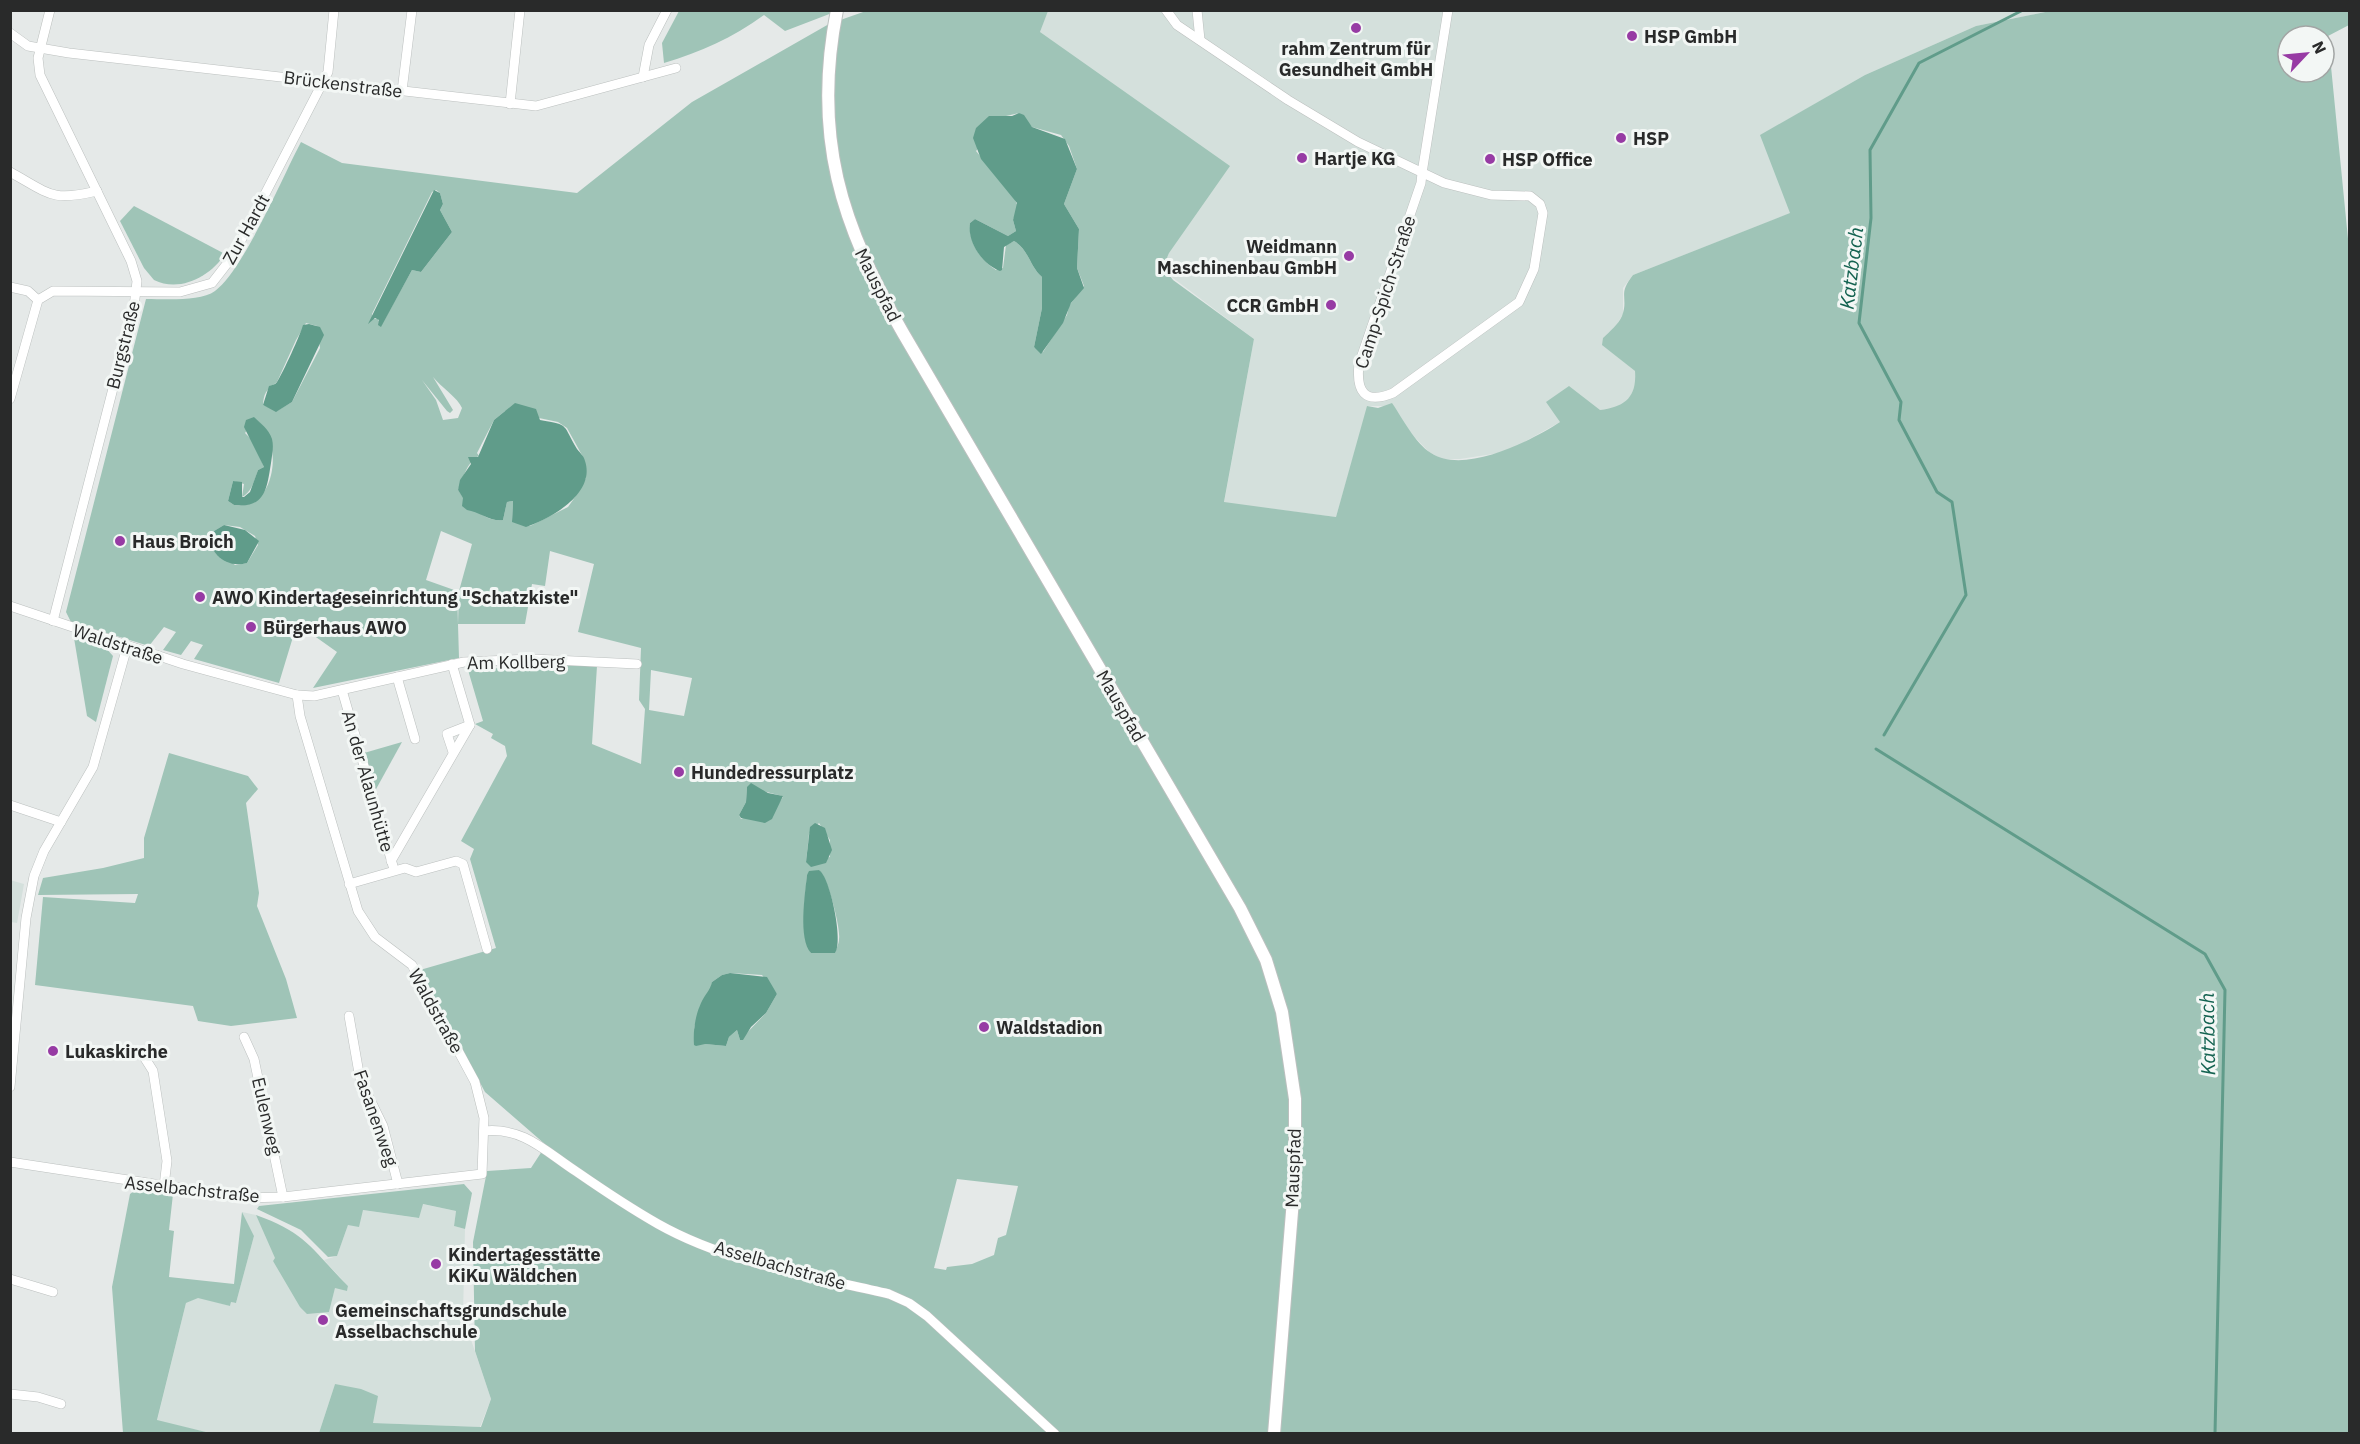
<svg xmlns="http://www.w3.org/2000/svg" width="2360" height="1444" viewBox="0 0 2360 1444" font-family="'IBM Plex Sans',sans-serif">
<rect width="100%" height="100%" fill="#e5e9e8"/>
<g fill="#d4e0dc">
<polygon points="1048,10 2050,11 1976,26 1865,75 1761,135 1791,213 1633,275 1623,288 1623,314 1616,326 1603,338 1603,345 1635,371 1636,382 1631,396 1619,408 1600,410 1560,422 1506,452 1460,459 1442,459 1429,452 1385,406 1368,406 1336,517 1224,503 1254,339 1169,275 1166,262 1168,253 1040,32"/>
<polygon points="10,880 24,884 17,923 11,922"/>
<polygon points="422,1204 456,1211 454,1226 465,1229 463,1316 491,1399 480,1427 373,1423 335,1384 319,1433 210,1433 157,1421 186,1303 198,1297 230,1306 231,1302 236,1303 254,1236 242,1212 256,1215 273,1248 276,1258 273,1261 319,1311 329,1312 335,1287 347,1291 348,1286 324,1260 337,1256 348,1225 363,1210 418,1218"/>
</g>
<g fill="#9fc4b7" fill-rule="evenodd">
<path d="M 679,11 L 833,11 L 832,13 L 785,31 L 764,15 C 732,38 701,52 664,63 L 662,43 Z"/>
<path d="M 866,11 L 1048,11 L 1040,32 L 1230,166 L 1169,253 C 1164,263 1166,271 1173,280 L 1254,339 L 1224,502 L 1336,517 L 1367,406 L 1378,408 L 1392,403 C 1403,419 1415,443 1431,453 C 1464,475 1531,441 1560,422 L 1546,402 L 1569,386 L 1600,410 C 1624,407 1637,398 1635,371 L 1602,345 L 1603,338 C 1610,331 1618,325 1622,316 C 1629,297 1617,295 1633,275 L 1790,213 L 1760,135 L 1865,75 L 1976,26 L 2050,11 L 2349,11 L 2349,25 L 2328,36 L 2350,259 L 2349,1433 L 319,1433 L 335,1384 L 361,1389 L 378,1396 L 373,1423 L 481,1427 L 491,1399 L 475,1351 L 473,1242 L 487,1171 L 531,1168 L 546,1145 L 485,1092 L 420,970 L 496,948 L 470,859 L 474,849 L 461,841 L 507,756 L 505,746 L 491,738 L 493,734 L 475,724 L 483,721 L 468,670 L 568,664 L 597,666 L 592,744 L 641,764 L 645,709 L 639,700 L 641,648 L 578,632 L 594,564 L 550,551 L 545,586 L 532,584 L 525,624 L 458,624 L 459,591 L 472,544 L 441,531 L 426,580 L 457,591 L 459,658 L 313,688 L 337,652 L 306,630 L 296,627 L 279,683 L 194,659 L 203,645 L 191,641 L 181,655 L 163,650 L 176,632 L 164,627 L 149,646 L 71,622 L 66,612 L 146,299 C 164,299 200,302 215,291 C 244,269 282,178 301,142 L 342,163 L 577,193 L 692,102 L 829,24 ZM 2288,36 L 2324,36 L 2324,72 L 2288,72 ZM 1019,113 L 1032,127 L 1061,135 L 1069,146 L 1077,169 L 1064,204 L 1079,229 L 1077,268 L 1084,286 L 1069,306 L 1067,315 L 1043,352 L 1034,347 L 1042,308 L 1042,277 C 1030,267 1029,250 1014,241 L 1006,245 L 1003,268 L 996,270 C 981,261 968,241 970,223 L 975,219 L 1008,236 L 1016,231 L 1013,220 L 1018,207 L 1014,197 L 976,151 L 1006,116 ZM 436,190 L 440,193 L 443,204 L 440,210 L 452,232 L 421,272 L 412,270 L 381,326 L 378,319 L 373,319 L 372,314 L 432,192 ZM 306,323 L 317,326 L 320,348 L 292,402 L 277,411 L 263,405 C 264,391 268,389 277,382 L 296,340 ZM 433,377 C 441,387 458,398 462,408 L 458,418 L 443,420 L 436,400 L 422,380 L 447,411 L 450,413 L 453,410 ZM 505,411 L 558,422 L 567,428 L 583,457 L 586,478 L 573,500 L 568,507 L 530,526 L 512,520 L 513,501 L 507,502 L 503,520 C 485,523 467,504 458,490 C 463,479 467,461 479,456 L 477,453 L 494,420 ZM 255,419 C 284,436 278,512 234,505 L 228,501 L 233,481 L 244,484 L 242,497 C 252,492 254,481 258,470 L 264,467 L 253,441 L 245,433 ZM 224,525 L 240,527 L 255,536 L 258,545 L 247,563 L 235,565 L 209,541 L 209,534 ZM 651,670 L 692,678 L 684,716 L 649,710 ZM 747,787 L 782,796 L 783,797 L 777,806 L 741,819 L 739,815 L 746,802 ZM 819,823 L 830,840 L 830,857 L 806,862 L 809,834 ZM 819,870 C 827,875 841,928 839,939 C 839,944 836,949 835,953 L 811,953 C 800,929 805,901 807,875 ZM 730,973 L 762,975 L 777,994 L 766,1013 L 740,1040 L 737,1030 L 729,1037 L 726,1046 L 705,1044 L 694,1028 L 700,1006 L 711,991 L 712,982 L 722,975 ZM 957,1179 L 1018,1186 L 1006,1235 L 998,1238 L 994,1255 L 972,1264 L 947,1267 L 946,1270 L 934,1268 Z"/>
<path d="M 134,206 L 225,254 C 211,276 180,293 154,280 L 144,268 L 120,221 Z"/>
<polygon points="74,638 105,647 113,656 96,722 87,716"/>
<polygon points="402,742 375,791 364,753"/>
<polygon points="169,753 248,776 258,789 246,803 259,893 257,906 286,979 297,1018 231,1026 198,1021 193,1006 35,985 43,897 135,903 138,894 38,895 43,878 103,868 144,858 144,838"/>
<polygon points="464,1184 472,1193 465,1229 454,1226 456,1211 423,1204 419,1218 363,1210 359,1227 348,1225 337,1256 328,1257 301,1230 257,1209 259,1206"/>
<polygon points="137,1189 173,1194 169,1230 174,1231 169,1277 234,1284 242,1212 254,1236 236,1303 231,1302 230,1306 198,1298 186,1303 157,1420 210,1433 123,1433 112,1287 130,1194"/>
<path d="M 256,1215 C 307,1233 312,1250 348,1286 L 347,1291 L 335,1288 L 329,1312 L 307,1314 L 300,1307 L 273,1261 L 275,1258 Z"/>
</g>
<g fill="#609c8a">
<path d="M 1019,113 L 1024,115 L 1032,127 L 1065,139 L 1077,169 L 1064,204 L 1079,229 L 1077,268 L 1084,288 L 1071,303 L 1063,323 L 1041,354 L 1034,347 L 1042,308 L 1042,277 C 1030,267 1029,250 1014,241 L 1004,247 L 1002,270 L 1000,271 C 982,264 967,242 970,223 L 975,219 L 1008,236 L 1016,231 L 1013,220 L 1017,203 L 981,159 L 973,138 L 976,128 L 989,116 L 1012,116 Z"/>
<polygon points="434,190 440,193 443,204 440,210 452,232 421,272 412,270 381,327 378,325 379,320 375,318 368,324"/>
<path d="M 309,324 L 320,327 L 324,335 L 292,402 L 276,412 L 263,405 L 269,386 C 272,385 275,385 277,382 C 283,373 301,333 303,325 Z"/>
<path d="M 515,403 L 536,409 L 540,420 C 571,425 562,425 577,449 C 580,453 584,456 585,461 C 596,494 550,519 526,527 L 512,522 L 513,501 L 507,502 L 503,520 C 491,522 479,512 467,510 L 462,506 L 463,498 L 458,490 L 460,480 L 471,464 L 468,457 L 478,457 L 494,420 Z"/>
<path d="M 254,417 C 260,423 269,429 272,439 C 274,447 272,455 271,463 C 267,487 266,509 234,505 L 228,501 L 233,481 L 242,482 L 242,497 L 244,497 L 250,492 L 258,470 L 264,467 L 244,427 L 246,420 Z"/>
<path d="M 224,525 L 245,530 L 259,541 L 247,563 C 226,569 209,553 209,534 Z"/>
<polygon points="751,783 768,793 783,796 772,819 765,823 741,818 739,815 746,802 747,787"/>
<polygon points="815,823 825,828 832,850 826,863 811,867 806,862 810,827"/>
<path d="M 819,870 C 830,876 844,943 835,953 L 811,953 C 798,939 805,894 807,875 L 809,871 Z"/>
<path d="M 730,973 L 767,977 L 777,994 L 766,1013 L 751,1027 L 743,1040 L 740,1040 L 737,1030 L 729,1037 L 726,1046 L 705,1044 L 696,1046 L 694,1045 C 693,1031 695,1016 701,1003 C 705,994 710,991 712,982 L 722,975 Z"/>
</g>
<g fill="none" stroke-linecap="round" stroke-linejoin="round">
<g stroke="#609c8a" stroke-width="3">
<polyline points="1884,735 1966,595 1952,502 1937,492 1899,420 1901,402 1859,323 1871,218 1870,150 1919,63 2023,10"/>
<polyline points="1876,749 2205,954 2225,990 2215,1434"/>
</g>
<defs>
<g id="minor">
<polyline points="50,10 38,58 40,75 131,261 137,281 134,307 53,621"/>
<path d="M 1166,10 L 1177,25 L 1288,100 L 1358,142 L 1444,183 L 1491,195 L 1530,196 L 1540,204 L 1543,213 L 1534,269 L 1519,302 L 1393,393 C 1364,405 1356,391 1359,364 L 1421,183 L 1422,173 L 1448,10"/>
<polyline points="1197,10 1200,40"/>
<polyline points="10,33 28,46 69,53 536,106 676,68"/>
<polyline points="643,77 649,45 667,10"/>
<polyline points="402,91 412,10"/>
<polyline points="510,104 520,10"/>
<path d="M 10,172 C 50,194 51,202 97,191"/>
<polyline points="10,287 28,291 38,300"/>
<polyline points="38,300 53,291 180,292 212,283 233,256 328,72 334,10"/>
<polyline points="10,399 38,300"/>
<polyline points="10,606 183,664 297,695 314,696 464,662 533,659 637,664"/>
<polyline points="397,677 415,739"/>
<polyline points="342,690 393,866"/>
<polyline points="453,752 447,734 470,725"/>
<polyline points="10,805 61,822"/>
<polyline points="391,861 470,725 452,664"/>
<polyline points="349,884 405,868 416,872 456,861 463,864 487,949"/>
<polyline points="349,1016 360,1079 383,1126 398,1184"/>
<polyline points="244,1037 254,1059 283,1197"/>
<polyline points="141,1052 153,1071 167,1161 164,1186"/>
<polyline points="10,1087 26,918 34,876 44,851 93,767 127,647"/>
<path d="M 484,1131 C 524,1127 546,1152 577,1172 C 603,1190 630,1208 658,1224 C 727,1263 812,1276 889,1294 L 909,1303 L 927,1316 L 1055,1434"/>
<polyline points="10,1162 246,1198 283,1197 482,1174 484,1118 475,1082 412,965 375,937 358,911 300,716 297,695"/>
<polyline points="10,1279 53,1292"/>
<polyline points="10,1394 38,1397 61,1404"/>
</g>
<path id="tertiary" d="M 837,10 C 812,135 841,226 903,333 L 1240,908 L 1266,960 L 1282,1012 L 1295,1099 L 1295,1175 L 1274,1434"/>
</defs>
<use href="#minor" stroke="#bcc0bf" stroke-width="10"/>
<use href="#tertiary" stroke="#bcc0bf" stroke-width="14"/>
<use href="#minor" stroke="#fff" stroke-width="9"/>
<use href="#tertiary" stroke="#fff" stroke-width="12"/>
</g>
<g fill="#973ba4" stroke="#f3f7f5" stroke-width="2">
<circle cx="1356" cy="28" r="6"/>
<circle cx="1632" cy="36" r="6"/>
<circle cx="1621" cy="138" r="6"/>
<circle cx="1302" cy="158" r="6"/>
<circle cx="1490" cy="159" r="6"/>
<circle cx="1349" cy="256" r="6"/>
<circle cx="1331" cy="305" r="6"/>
<circle cx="120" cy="541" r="6"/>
<circle cx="200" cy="597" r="6"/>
<circle cx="251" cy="627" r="6"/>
<circle cx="679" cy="772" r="6"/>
<circle cx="984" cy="1027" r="6"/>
<circle cx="53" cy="1051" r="6"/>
<circle cx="436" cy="1264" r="6"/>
<circle cx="323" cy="1320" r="6"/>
</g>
<g text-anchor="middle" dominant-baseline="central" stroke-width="6" stroke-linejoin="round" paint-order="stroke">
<g font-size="18" font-weight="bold" fill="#292a2a" stroke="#f3f7f5" text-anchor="start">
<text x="1644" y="36">HSP GmbH</text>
<text x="1356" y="48" text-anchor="middle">rahm Zentrum für<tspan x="1356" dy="21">Gesundheit GmbH</tspan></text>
<text x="1633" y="138">HSP</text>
<text x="1314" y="158">Hartje KG</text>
<text x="1502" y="159">HSP Office</text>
<text x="1337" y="246" text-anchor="end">Weidmann<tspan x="1337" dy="21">Maschinenbau GmbH</tspan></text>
<text x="1319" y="305" text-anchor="end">CCR GmbH</text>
<text x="132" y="541">Haus Broich</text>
<text x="212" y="597">AWO Kindertageseinrichtung "Schatzkiste"</text>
<text x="263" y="627">Bürgerhaus AWO</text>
<text x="691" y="772">Hundedressurplatz</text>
<text x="996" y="1027">Waldstadion</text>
<text x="65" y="1051">Lukaskirche</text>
<text x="448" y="1254">Kindertagesstätte<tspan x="448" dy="21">KiKu Wäldchen</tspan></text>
<text x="335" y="1310">Gemeinschaftsgrundschule<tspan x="335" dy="21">Asselbachschule</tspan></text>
</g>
<g font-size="18" fill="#292a2a" stroke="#f3f7f5">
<text transform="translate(343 84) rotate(7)">Brückenstraße</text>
<text transform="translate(246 229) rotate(-61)">Zur Hardt</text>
<text transform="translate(878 285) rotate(63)">Mauspfad</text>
<text transform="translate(1385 292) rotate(-72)">Camp-Spich-Straße</text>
<text transform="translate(123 345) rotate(-76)">Burgstraße</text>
<text transform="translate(118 644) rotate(18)">Waldstraße</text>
<text transform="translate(516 662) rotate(-1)">Am Kollberg</text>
<text transform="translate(1121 706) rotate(60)">Mauspfad</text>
<text transform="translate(368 781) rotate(74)">An der Alaunhütte</text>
<text transform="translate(436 1011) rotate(61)">Waldstraße</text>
<text transform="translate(267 1116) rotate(77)">Eulenweg</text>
<text transform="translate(376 1118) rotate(71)">Fasanenweg</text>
<text transform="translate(1293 1168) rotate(-88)">Mauspfad</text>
<text transform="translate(192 1189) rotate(6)">Asselbachstraße</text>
<text transform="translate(780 1265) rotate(16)">Asselbachstraße</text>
</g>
<g font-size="20" font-style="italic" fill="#146351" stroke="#f3f7f5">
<text transform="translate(1851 268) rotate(-83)">Katzbach</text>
<text transform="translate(2207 1034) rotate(-91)">Katzbach</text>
</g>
</g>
<rect width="2360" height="1444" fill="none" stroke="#292a2a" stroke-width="24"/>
<g transform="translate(2306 54) rotate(64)"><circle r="28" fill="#f3f7f5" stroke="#a2a5a4" stroke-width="1.5"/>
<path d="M0-4.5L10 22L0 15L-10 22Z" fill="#973ba4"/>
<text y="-9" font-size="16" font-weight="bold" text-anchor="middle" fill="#292a2a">N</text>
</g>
</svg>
